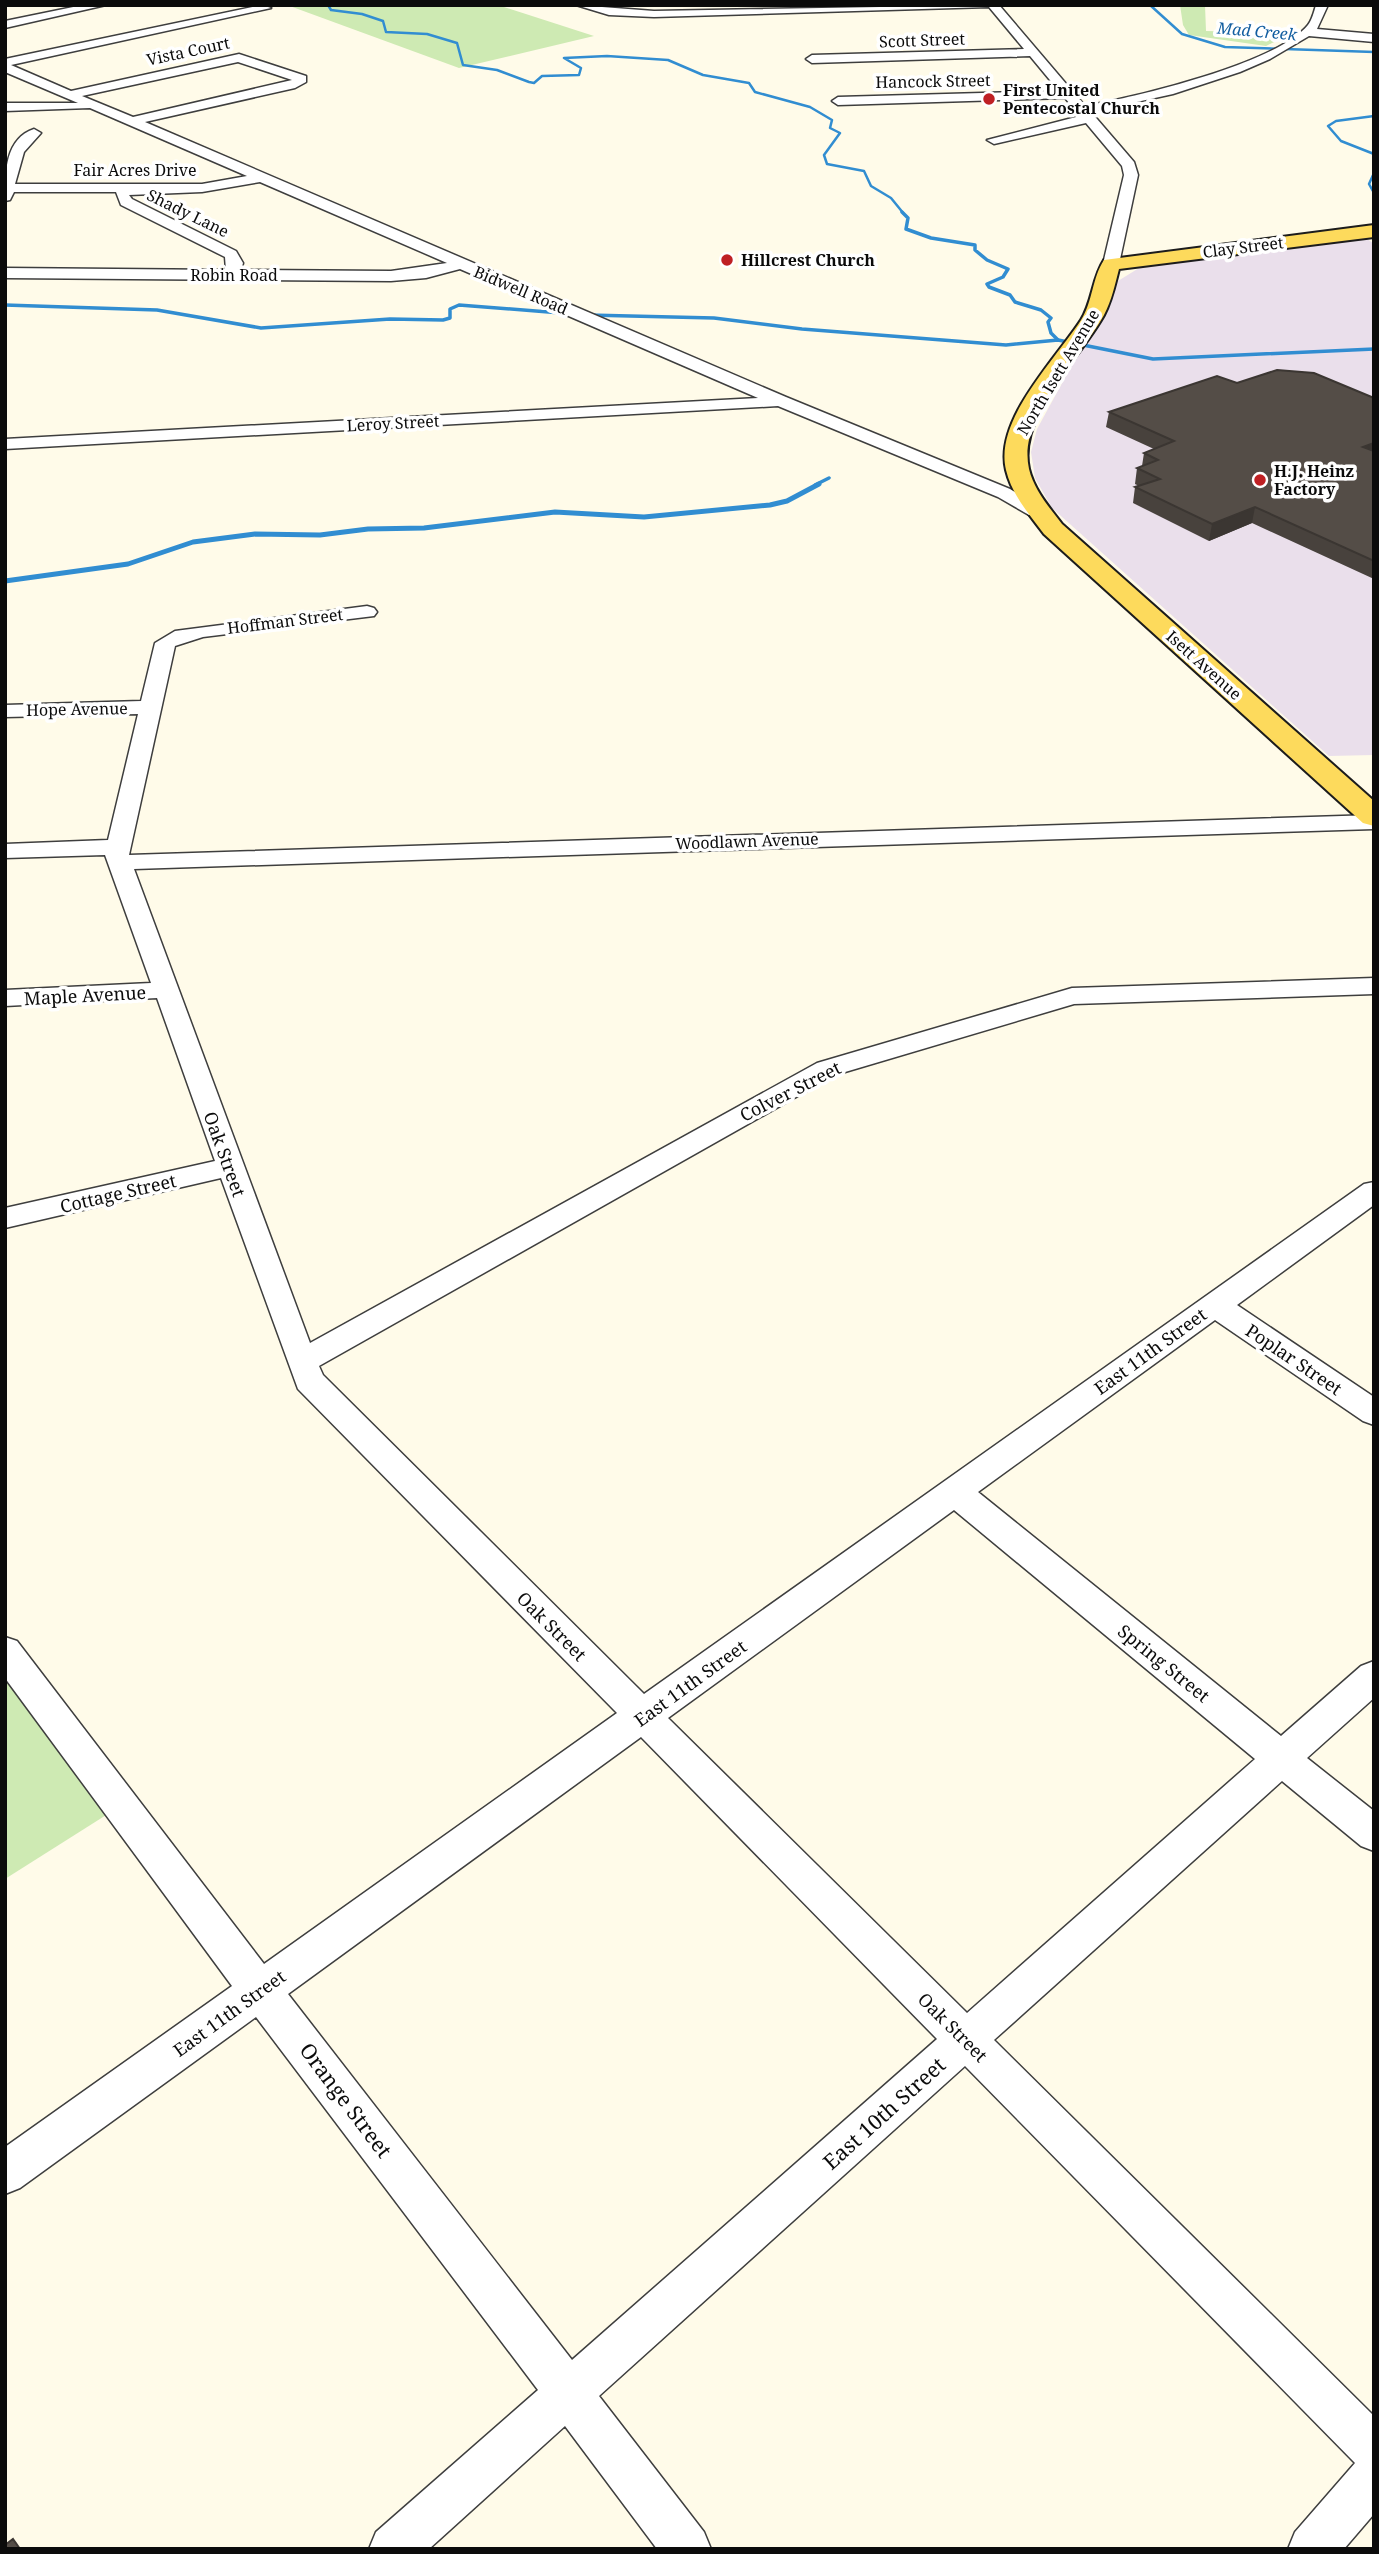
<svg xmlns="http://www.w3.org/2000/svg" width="1379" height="2554" viewBox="0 0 1379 2554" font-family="'Noto Serif',serif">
<rect width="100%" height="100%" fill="#fffbe9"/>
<polygon fill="#eadfeb" points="1366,238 1374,244 1374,755 1329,756 1052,508 1035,478 1031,452 1037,429 1118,281 1139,268"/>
<g fill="#ceeab3">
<polygon points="287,5 498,5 594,36 459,68"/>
<polygon points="1180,5 1205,5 1206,31 1293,33 1266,46 1189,35 1183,25"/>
<polygon points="5,1651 122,1805 5,1879"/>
</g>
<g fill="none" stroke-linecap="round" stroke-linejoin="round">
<g stroke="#318dd1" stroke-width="2.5">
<polyline points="328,5 331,10 362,14 383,21 386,32 427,34 457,43 463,65 497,70 529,82 534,83 542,76 579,75 581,68 564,58 607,56 668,60 703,75 749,83 755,92 810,107 832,120 830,128 840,133 824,155 827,164 864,171 871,186 891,198 904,214"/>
<polyline points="1150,5 1182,34 1225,47 1374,52"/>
<polyline points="1374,116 1336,121 1328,126 1341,141 1374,154"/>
<polyline points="1374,173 1369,184 1374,193"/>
</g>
<g stroke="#318dd1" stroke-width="3.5">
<polyline points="902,212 908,218 906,229 931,238 975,245 975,250 987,260 1008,269 1003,277 987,284 989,287 1010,295 1015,302 1041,310 1051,318 1048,322 1051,333 1058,340"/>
<polyline points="5,305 157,310 261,328 390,319 443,320 450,318 450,309 459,305 573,314"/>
<polyline points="588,315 714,318 802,329 1006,345 1058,340 1153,359 1374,349"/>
<polyline points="815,485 829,478"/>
</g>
<polyline stroke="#318dd1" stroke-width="5" points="5,581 128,564 193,542 255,534 320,535 368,529 424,528 555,512 644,517 770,505 787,501 819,484"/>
<defs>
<g id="minor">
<polygon points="83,5 106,5 5,28 5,21"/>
<path d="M 262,5 L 271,8 L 11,65 L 71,91 L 239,54 L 306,76 L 306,82 L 295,88 L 145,122 L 786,397 L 1010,489 L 1045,511 L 1043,515 L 1029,515 L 998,497 L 778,406 L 5,449 L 5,439 L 758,398 L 460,269 L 426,278 L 391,281 L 5,278 L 5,268 L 226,270 L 225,257 L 121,205 L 116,192 L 14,192 L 10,200 L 5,201 C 5,176 4,139 34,129 L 41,133 L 24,152 L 15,184 L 202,184 L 247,176 L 90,108 L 5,111 L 5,103 L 78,103 L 5,72 L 5,59 ZM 238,62 L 292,80 L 133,117 L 82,96 ZM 260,182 L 447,263 L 391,271 L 241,270 L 243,263 L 236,251 L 132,199 L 129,195 L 202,192 Z"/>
<path d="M 576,5 L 654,11 L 999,5 L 1085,106 C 1136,97 1276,64 1308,25 C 1312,20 1314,12 1316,5 L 1328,5 L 1317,29 L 1374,34 L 1374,42 L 1309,36 L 1270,59 L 1240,72 L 1173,94 L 1091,112 L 1134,162 L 1138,175 L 1119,264 L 1111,269 L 1103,264 L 1124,175 L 1122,166 L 1086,123 L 994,144 L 987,140 L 1080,116 L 1065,98 L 838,105 L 832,101 L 838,97 L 1059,91 L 1030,56 L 812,63 L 806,59 L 812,55 L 1024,49 L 989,7 L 654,17 L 609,15 Z"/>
<path d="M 367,606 L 374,608 L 377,612 L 374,616 L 203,637 L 175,646 L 129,855 L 1374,815 L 1374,829 L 134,869 L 310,1343 L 817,1063 L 1072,988 L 1374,978 L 1374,994 L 1074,1004 L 835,1075 L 319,1366 L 323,1375 L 644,1694 L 1364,1184 L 1374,1182 L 1374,1205 L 1237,1305 L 1374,1397 L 1374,1425 L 1363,1421 L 1215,1320 L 978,1492 L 1281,1736 L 1361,1666 L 1374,1661 L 1374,1698 L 1307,1758 L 1374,1811 L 1374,1851 L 1361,1846 L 1282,1781 L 994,2040 L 1374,2416 L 1374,2514 L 1344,2549 L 1288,2549 L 1295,2532 L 1355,2463 L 965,2066 L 599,2396 L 704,2532 L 711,2549 L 657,2549 L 565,2426 L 429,2549 L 369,2549 L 376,2532 L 538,2390 L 256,2017 L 20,2188 L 5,2194 L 5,2147 L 232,1986 L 5,1678 L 5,1637 L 17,1641 L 264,1964 L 617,1713 L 298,1389 L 221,1178 L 5,1228 L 5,1208 L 215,1161 L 157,998 L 5,1006 L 5,990 L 151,983 L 105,855 L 5,858 L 5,844 L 108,840 L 138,714 L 5,717 L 5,705 L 141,701 L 155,643 L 175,631 ZM 954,1510 L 1255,1759 L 967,2013 L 668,1718 ZM 641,1737 L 937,2039 L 572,2360 L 288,1994 Z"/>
</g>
<path id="major" d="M 1374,225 L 1374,237 L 1119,269 C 1115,284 1112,300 1104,315 C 1080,359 1017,416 1029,469 C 1034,490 1049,507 1062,524 L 1374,801 L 1374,826 L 1363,823 L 1044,534 C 1029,514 1012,495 1006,470 C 994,420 1055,360 1081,320 C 1093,301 1092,278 1104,260 Z"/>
</defs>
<use href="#minor" stroke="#3e3e3e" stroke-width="3"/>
<use href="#major" stroke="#1c1c1c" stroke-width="4"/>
<use href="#minor" fill="#fff" fill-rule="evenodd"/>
<use href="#major" fill="#fdda5c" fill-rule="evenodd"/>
</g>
<polygon fill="#48423d" points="1237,383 1374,398 1374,579 1252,523 1209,541 1133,503 1135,487 1139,486 1135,484 1137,468 1142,466 1144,453 1154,449 1106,427 1109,412"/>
<g fill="#3b3632">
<polygon points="1374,443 1374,457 1363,447"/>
<polygon points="1255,507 1252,523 1209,541 1212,524"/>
</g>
<g fill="#544d47" stroke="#3b3632" stroke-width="2">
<polygon points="1277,370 1314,373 1374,398 1374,443 1363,447 1374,451 1374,561 1255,507 1212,524 1135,487 1160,479 1137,468 1158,460 1144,453 1174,441 1109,412 1217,376 1237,383"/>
<polygon points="13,2539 20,2549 5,2549 5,2545"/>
</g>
<g fill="#bf2023" stroke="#fff" stroke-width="2.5">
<circle cx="989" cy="99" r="7"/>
<circle cx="727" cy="260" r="7"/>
<circle cx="1260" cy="480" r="7"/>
</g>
<g text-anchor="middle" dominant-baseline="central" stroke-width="7" stroke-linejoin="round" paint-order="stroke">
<g font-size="16" font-style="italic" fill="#125ea0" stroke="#fff">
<text transform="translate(1257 31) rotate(5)">Mad Creek</text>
</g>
<g font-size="16" fill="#0b0b0b" stroke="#fff">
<text transform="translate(922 40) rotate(-2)">Scott Street</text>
<text transform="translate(188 51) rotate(-12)">Vista Court</text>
<text transform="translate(933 81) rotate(-1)">Hancock Street</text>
<text x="135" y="170">Fair Acres Drive</text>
<text transform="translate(188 213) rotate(26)">Shady Lane</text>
<text transform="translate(1243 247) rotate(-7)">Clay Street</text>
<text x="234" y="275">Robin Road</text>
<text transform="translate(521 290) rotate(23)">Bidwell Road</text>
<text transform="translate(1058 372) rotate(-59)">North Isett Avenue</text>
<text transform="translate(393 423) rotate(-3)">Leroy Street</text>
<text transform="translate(285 621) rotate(-7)">Hoffman Street</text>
<text transform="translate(1204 665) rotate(42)">Isett Avenue</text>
<text transform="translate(77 709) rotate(-1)">Hope Avenue</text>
<text transform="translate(747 841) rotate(-2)">Woodlawn Avenue</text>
</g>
<g font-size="16" font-weight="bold" fill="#0b0b0b" stroke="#fff" text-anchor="start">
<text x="1003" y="90">First United<tspan x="1003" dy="18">Pentecostal Church</tspan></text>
<text x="741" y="260">Hillcrest Church</text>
<text x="1274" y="471">H.J. Heinz<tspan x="1274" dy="18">Factory</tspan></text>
</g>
<g font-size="18" fill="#0b0b0b" stroke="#fff">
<text transform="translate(85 995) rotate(-3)">Maple Avenue</text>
<text transform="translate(790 1091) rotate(-27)">Colver Street</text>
<text transform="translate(225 1154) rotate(70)">Oak Street</text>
<text transform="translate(118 1193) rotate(-13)">Cottage Street</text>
<text transform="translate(1150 1351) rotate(-36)">East 11th Street</text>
<text transform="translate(1294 1359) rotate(34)">Poplar Street</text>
<text transform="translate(552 1626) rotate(45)">Oak Street</text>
<text transform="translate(1164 1663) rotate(39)">Spring Street</text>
<text transform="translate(690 1683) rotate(-36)">East 11th Street</text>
<text transform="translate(229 2013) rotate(-36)">East 11th Street</text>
<text transform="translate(953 2027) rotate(45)">Oak Street</text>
</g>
<g font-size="21" fill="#0b0b0b" stroke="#fff">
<text transform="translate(346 2100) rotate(53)">Orange Street</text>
<text transform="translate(884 2113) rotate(-42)">East 10th Street</text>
</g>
</g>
<rect width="1379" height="2554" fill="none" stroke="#0b0b0b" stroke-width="14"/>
</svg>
